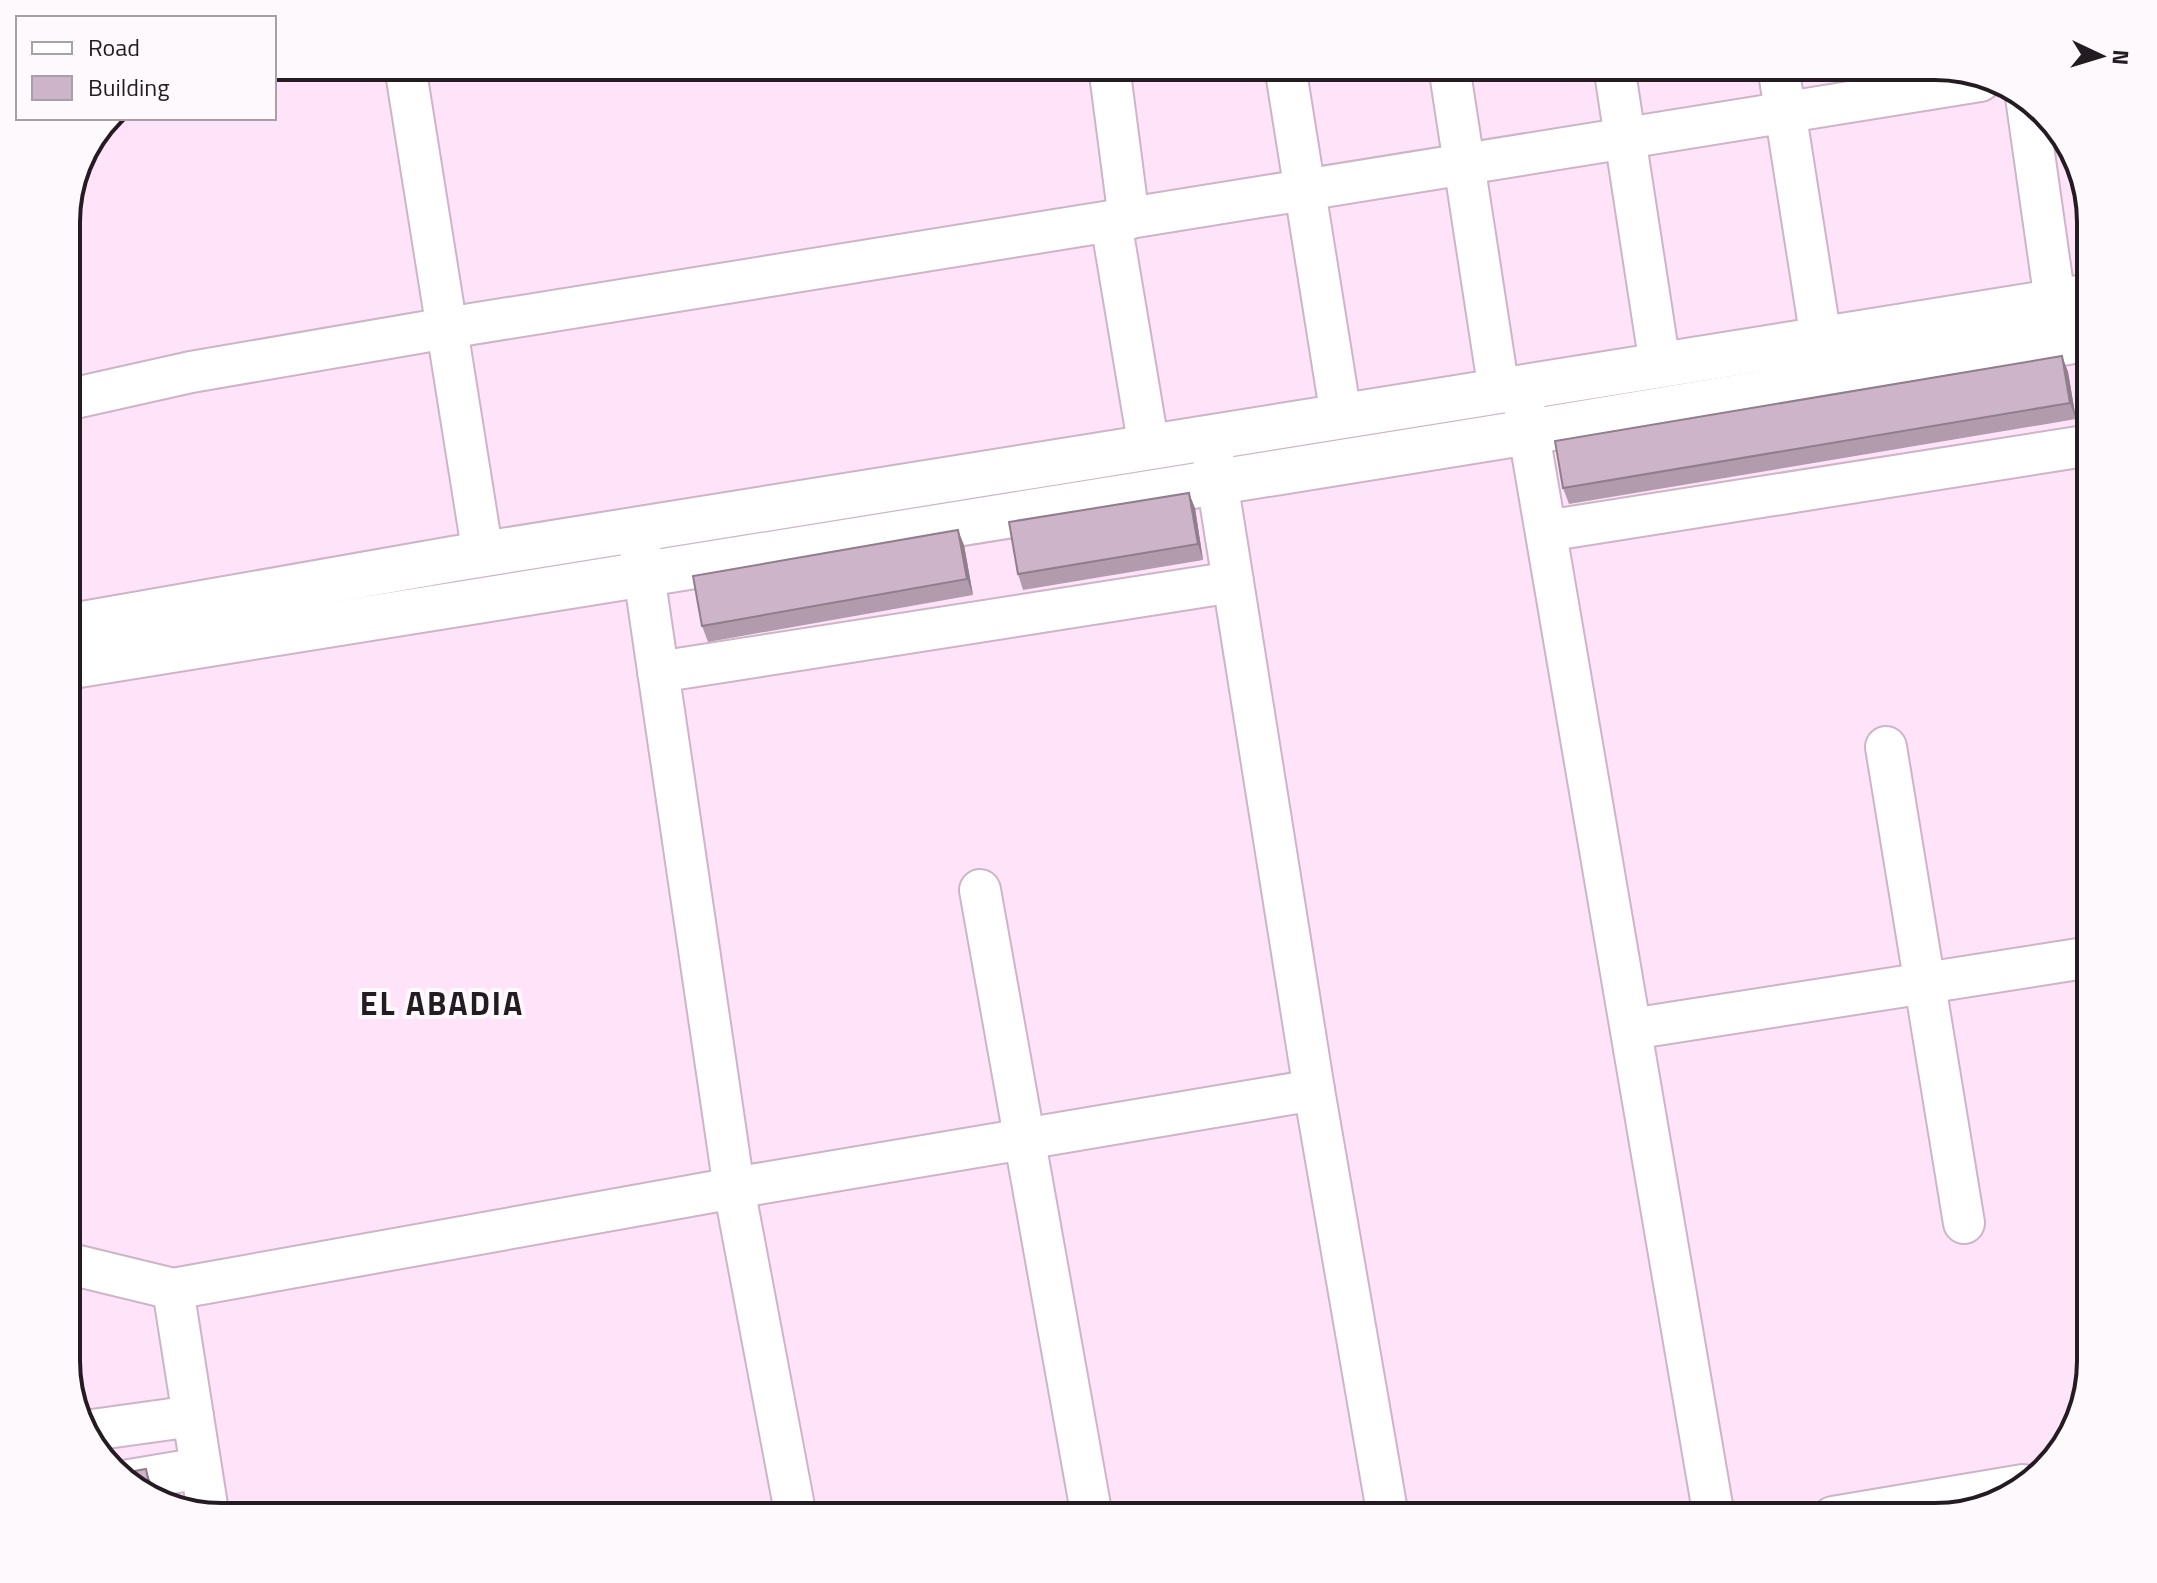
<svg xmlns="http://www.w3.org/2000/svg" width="2157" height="1583" viewBox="0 0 2157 1583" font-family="'Titillium Web',sans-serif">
<rect width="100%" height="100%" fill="#ffe4f9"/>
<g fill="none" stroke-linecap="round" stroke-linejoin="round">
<defs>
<g id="minor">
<polyline points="405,66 483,555"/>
<polyline points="1109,66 1129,219"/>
<polyline points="1285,66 1341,416"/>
<polyline points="1449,66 1499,391"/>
<polyline points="1614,66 1660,365"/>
<polyline points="1778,66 1821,339"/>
<polyline points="2026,97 2055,301"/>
<polyline points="1111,222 1149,448"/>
<polyline points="1523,399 1714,1517"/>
<polyline points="66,400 191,372 447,328 1980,81"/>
<polyline points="1212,450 1314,1090 1388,1517"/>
<polyline points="1546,531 2091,445"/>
<polyline points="639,541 734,1188 796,1517"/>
<polyline points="658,672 1233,582"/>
<polyline points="1886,747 1964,1223"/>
<polyline points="980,890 1092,1517"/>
<polyline points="1631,1029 2091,957"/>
<polyline points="66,1263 173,1289 734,1188 1314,1090"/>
<polyline points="173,1289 208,1512"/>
<polyline points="85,1431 193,1416"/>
<polyline points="124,1481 201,1468"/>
<polyline points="1833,1517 2023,1485"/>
</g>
<g id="primary">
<polyline points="66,627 453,559 2091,296"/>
<polyline points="66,667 1529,432 2091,338"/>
</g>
</defs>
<use href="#minor" stroke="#ceb4c8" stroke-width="44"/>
<use href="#primary" stroke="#ceb4c8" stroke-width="48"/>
<use href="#minor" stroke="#fff" stroke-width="40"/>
<use href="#primary" stroke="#fff" stroke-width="44"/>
</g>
<g fill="#b19bac">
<polygon points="2062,356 2068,372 2076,419 1569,504 1563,488"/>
<polygon points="1195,508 1203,560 1023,590 1018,574"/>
<polygon points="964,545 973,595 708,642 702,626"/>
</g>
<g fill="#907e8c">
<polygon points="2062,356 2068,372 2076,419 2070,403"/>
<polygon points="1189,493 1195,508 1203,560 1198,544"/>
<polygon points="958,530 964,545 973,595 967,579"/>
<polygon points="146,1469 154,1492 155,1494 151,1493"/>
</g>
<g fill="#ceb4c8" stroke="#907e8c" stroke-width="2">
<polygon points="2062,356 2070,403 1563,488 1555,441"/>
<polygon points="1189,493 1198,544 1018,574 1009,522"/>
<polygon points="958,530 967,579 702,626 693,576"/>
<polygon points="146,1469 151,1493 128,1485 118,1474"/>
</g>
<g text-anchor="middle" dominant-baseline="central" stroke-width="8" stroke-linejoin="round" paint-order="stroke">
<g font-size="32" font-weight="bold" letter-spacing="2" fill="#251c23" stroke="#fef9fd">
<text x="442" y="1003">EL ABADIA</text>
</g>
</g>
<path d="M0 0H2157V1583H0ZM222 80H1935A142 142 0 0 1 2077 222V1361A142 142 0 0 1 1935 1503H222A142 142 0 0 1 80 1361V222A142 142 0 0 1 222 80Z" fill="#fef9fd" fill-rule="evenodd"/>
<path fill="none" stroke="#251c23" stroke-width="4" d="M222 80H1935A142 142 0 0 1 2077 222V1361A142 142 0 0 1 1935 1503H222A142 142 0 0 1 80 1361V222A142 142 0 0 1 222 80Z"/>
<rect x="16" y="16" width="260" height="104" fill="#fef9fd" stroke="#a7a1a6" stroke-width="2"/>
<rect x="32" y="42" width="40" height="12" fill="#ffffff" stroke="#a7a1a6" stroke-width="2"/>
<text x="88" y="56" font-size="24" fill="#251c23">Road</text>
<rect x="32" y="76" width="40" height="24" fill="#ceb4c8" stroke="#a7a1a6" stroke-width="2"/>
<text x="88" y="96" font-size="24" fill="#251c23">Building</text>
<g transform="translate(2101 56) rotate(94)" stroke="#fef9fd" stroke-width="6" paint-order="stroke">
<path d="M0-6L14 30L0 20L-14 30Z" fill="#251c23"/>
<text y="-12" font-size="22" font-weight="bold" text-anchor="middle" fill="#251c23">N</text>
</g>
</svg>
